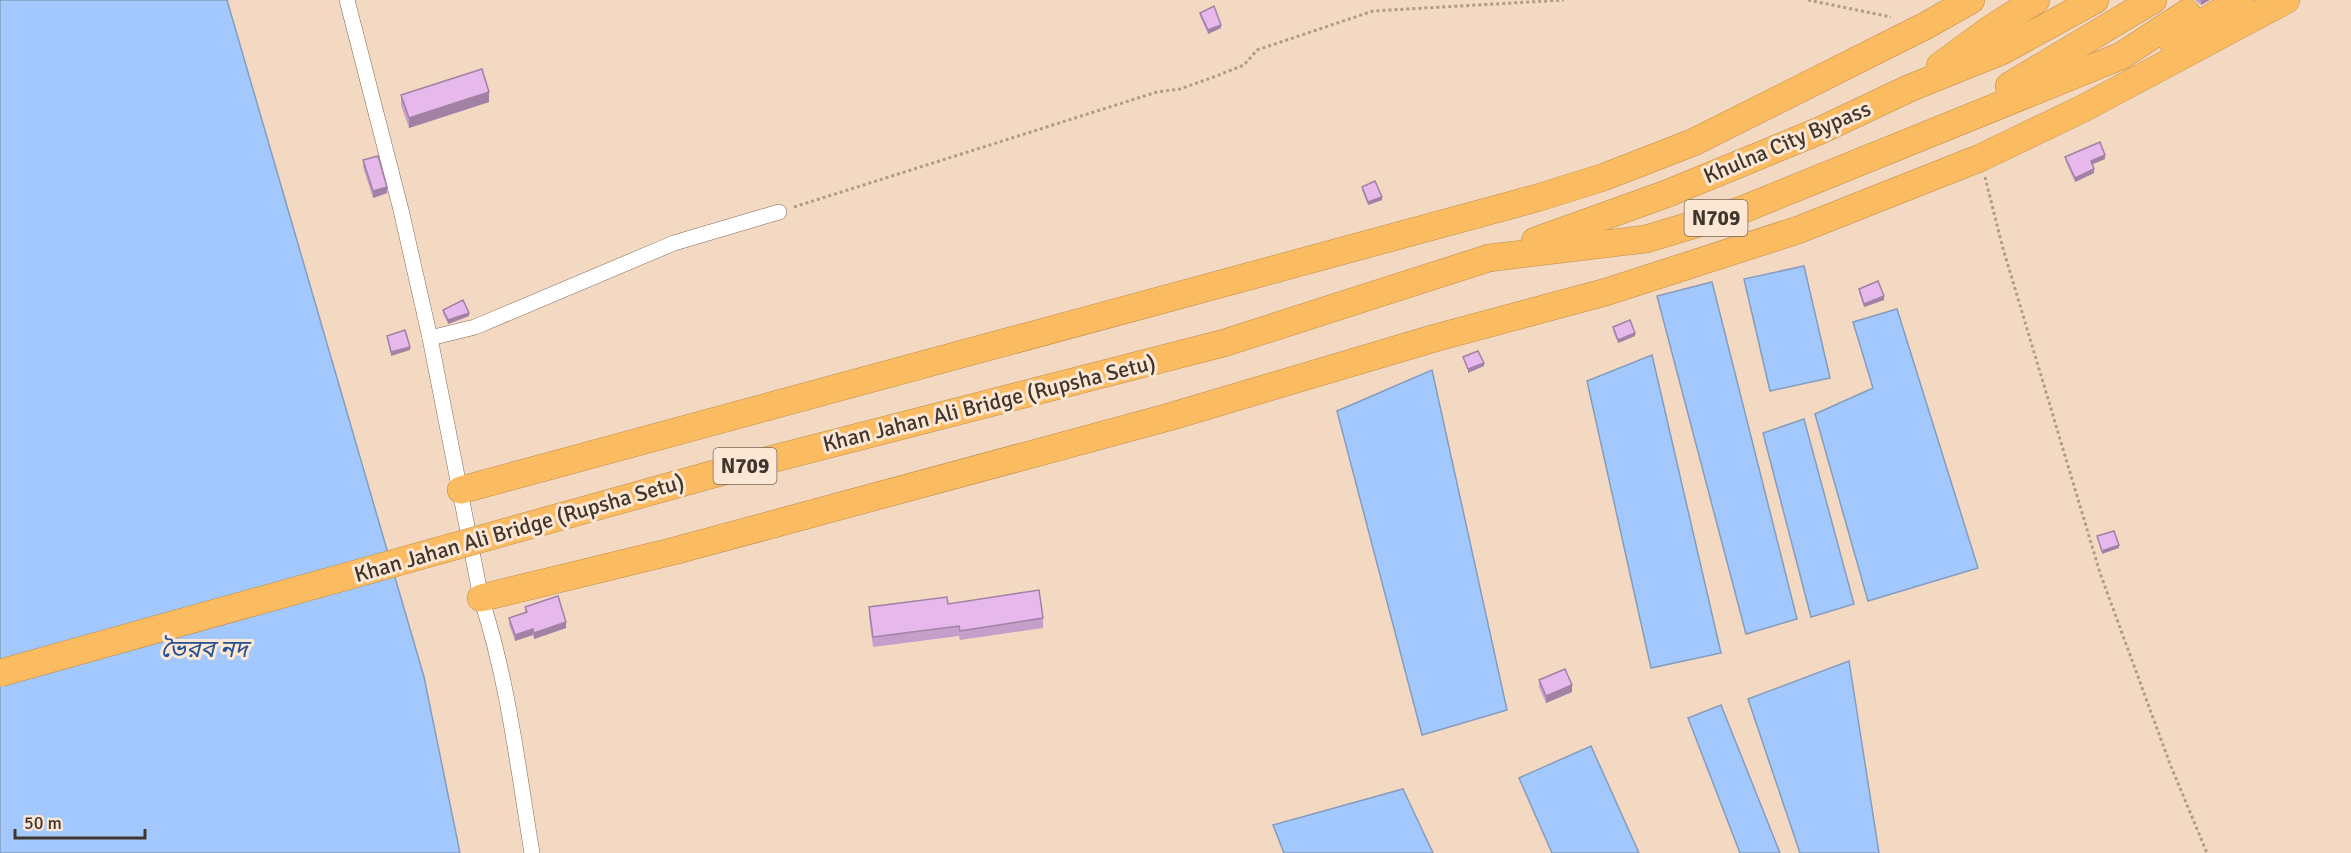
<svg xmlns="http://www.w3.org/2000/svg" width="2351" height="853" viewBox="0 0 2351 853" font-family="Signika,'Noto Sans Bengali',sans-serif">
<rect width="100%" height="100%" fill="#f3d9c2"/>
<g fill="#a2c8fe" stroke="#859cbf" stroke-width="1.5">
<polygon points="0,0 227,0 424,677 460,853 0,853"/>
<polygon points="1804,266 1830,378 1770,391 1744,279"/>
<polygon points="1712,282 1797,619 1746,634 1657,296"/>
<polygon points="1897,309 1978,568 1868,601 1815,414 1873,388 1853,322"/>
<polygon points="1652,355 1721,653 1651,668 1587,381"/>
<polygon points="1432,370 1507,710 1422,735 1337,411"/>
<polygon points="1804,419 1854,604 1811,617 1763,433"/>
<polygon points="1849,661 1879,853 1800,853 1748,699"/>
<polygon points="1721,705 1780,853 1740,853 1688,718"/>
<polygon points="1591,746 1639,853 1552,853 1519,778"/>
<polygon points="1403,789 1433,853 1284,853 1273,825"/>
</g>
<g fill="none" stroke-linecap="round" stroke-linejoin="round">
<defs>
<g id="street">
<path d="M 347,0 L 401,210 L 430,338 L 481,598 C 508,680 518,768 532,853"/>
<polyline points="430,338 475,327 674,243 779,212"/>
</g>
<g id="highway">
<polyline points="2172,41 2240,0"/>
<polyline points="1940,66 1989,30 2036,0"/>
<polyline points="2009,86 2153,0"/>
<polyline points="1535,241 1666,194 1819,131 1910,88 2002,51 2095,0"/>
<polyline points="1489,258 1646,239 1739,211 2121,56 2187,13"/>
<polyline points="461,490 1537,198 1604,177 1694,142 1927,25 1971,0"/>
<polyline points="481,598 674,551 1169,417 1435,338 1606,292 1798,230 1980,158 2082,109 2286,0"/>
</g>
</defs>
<use href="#street" stroke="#806955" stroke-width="16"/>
<use href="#highway" stroke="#ba8c4e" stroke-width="28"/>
<g stroke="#af9b89" stroke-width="3" stroke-dasharray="3 3" stroke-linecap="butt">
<polyline points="1808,0 1891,17"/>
<polyline points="1985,177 2002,245 2100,573 2170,764 2207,853"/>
<polyline points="794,207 1157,92 1180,89 1211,78 1244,65 1257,50 1373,11 1564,0"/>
</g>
<use href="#street" stroke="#fff" stroke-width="15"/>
<use href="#highway" stroke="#fbbb60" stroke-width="27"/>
<defs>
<polyline id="highway-bridge" points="0,673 710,475 1224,343 1489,258"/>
</defs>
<use href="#highway-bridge" stroke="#ba8c4e" stroke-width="28" stroke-linecap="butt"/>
<use href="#highway-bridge" stroke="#fbbb60" stroke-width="27"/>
</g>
<g fill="#c69eca">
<polygon points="2195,0 2210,0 2201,5"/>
<polygon points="1200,13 1221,28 1208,34 1200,16"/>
<polygon points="401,95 489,102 409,128 401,105"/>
<polygon points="2065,157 2105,159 2092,164 2094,173 2075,182 2065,160"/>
<polygon points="363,160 387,193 373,198 363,167"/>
<polygon points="1362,187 1382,200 1368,205 1362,190"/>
<polygon points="1859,289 1884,300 1864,307 1859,292"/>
<polygon points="443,310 469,316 448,324 443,313"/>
<polygon points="1613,327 1635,336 1618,343 1613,331"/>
<polygon points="948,604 1043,618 1043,628 960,640 959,636 873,647 869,617 869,607"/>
<polygon points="525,607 566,628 534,639 533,635 515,641 509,624 509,618 525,613"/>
<polygon points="1539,680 1572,692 1546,703 1539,687"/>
</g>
<g fill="#a181a4">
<polygon points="2201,0 2210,0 2201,5"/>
<polygon points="1221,25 1221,28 1208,34 1208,30"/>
<polygon points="489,92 489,102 409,128 409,118"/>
<polygon points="2105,155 2105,159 2091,165 2091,161"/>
<polygon points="2094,169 2094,173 2075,182 2075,178"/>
<polygon points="387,187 387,193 373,198 373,191"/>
<polygon points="1382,197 1382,200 1368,205 1368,202"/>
<polygon points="1884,296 1884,300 1864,307 1864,304"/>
<polygon points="469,313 469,316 448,324 448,320"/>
<polygon points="1635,333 1635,336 1618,343 1618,340"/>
<polygon points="410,347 410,350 391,356 391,352"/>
<polygon points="1484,363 1484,366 1468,373 1468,369"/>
<polygon points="2119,545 2119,548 2102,554 2102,551"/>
<polygon points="566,622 566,628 534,639 534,633"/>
<polygon points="533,629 533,635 515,641 515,635"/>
<polygon points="1572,685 1572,692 1546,703 1546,696"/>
</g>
<g fill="#e6b8eb" stroke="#a181a4" stroke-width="1.5">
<polygon points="1214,6 1221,25 1208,30 1200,13"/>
<polygon points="482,69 489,92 409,118 401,95"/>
<polygon points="2100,142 2105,155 2091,161 2094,169 2075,178 2065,157"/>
<polygon points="378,156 387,187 373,191 363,160"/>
<polygon points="1375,181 1382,197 1368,202 1362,187"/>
<polygon points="1878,281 1884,296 1864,304 1859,289"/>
<polygon points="463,300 469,313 448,320 443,310"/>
<polygon points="1630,320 1635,333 1618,340 1613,327"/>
<polygon points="405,330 410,347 391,352 387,336"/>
<polygon points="1478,351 1484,363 1468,369 1463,357"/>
<polygon points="2114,531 2119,545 2102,551 2097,536"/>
<polygon points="1039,590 1043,618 960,631 959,626 873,637 869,607 947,597 948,604"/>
<polygon points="558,596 566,622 534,633 533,629 515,635 509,618 527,612 525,607"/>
<polygon points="1565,669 1572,685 1546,696 1539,680"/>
</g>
<g text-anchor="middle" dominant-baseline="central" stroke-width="6" stroke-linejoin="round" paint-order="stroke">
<g fill="#fce7d5" stroke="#786b5f" stroke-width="1.5">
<rect x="1684.5" y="200" width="63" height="36" rx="4.5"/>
<rect x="713.5" y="448" width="63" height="36" rx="4.5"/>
</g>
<g font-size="21" font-weight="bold" fill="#40362d">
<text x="1716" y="218">N709</text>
<text x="745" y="466">N709</text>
</g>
<g font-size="22" fill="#40362d" stroke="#fce7d5">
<text transform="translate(1787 142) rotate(-23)">Khulna City Bypass</text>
<text transform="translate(989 403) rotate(-14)">Khan Jahan Ali Bridge (Rupsha Setu)</text>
<text transform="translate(519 528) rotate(-16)">Khan Jahan Ali Bridge (Rupsha Setu)</text>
</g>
<g font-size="24" font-style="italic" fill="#235090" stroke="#fce7d5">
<text x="204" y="649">ভৈরব নদ</text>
</g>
</g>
<path d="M15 829v9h130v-9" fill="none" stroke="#40362d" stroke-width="3"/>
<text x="24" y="829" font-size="18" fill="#40362d" stroke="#fce7d5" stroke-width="4.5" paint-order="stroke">50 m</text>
</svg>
